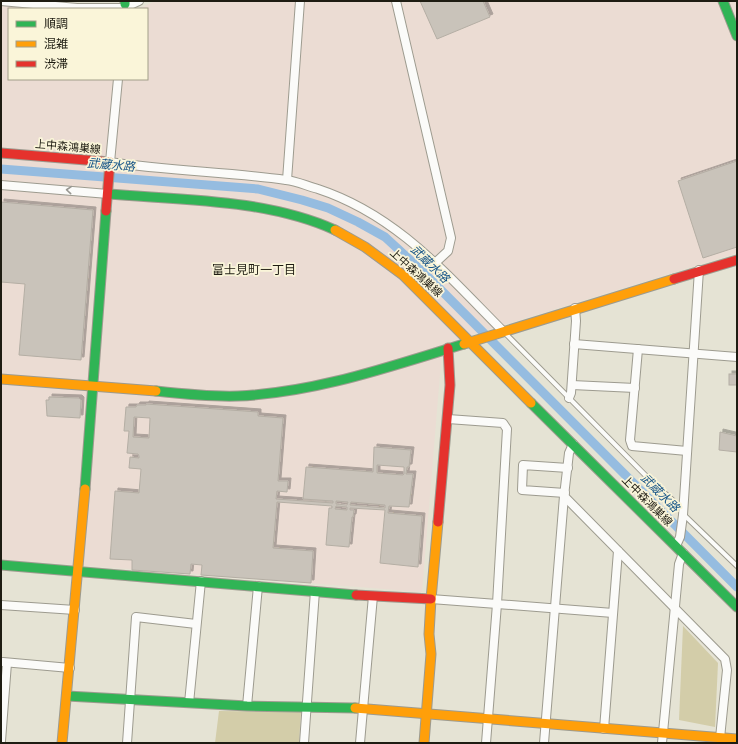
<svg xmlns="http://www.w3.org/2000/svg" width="738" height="744" viewBox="0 0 738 744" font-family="'Nunito Sans','Noto Sans JP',sans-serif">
<defs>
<filter id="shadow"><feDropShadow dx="3" dy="-3" stdDeviation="0" flood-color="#0004"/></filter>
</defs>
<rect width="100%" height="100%" fill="#e5e3d4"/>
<polygon fill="#ebdcd3" points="155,1 737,1 737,253 439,345 441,362 422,592 1,559 1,5 58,9 9,9 9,79 147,79 147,9 139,9"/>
<g fill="#d3cda9">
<polygon points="683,626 718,663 715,727 679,720"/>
<polygon points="219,711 301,712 299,743 215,743"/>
</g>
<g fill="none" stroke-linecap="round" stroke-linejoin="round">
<polyline stroke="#95bce0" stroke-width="9" points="1,169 258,189 302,200 328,208 358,222 385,237 423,272 737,587"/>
</g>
<g fill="#c9c3ba" stroke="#b4aea4" fill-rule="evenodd" filter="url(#shadow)">
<polygon points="420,1 483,1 490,17 437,39"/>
<polygon points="737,161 737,247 703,258 678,181"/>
<polygon points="1,202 93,210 81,360 19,355 25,284 1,282"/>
<rect x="729" y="374" width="8" height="11"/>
<polygon points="49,397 79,398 81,400 80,418 47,416 46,400 49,400"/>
<path d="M 146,404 L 258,412 L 258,416 L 283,418 L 278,481 L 288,481 L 287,492 L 277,491 L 276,499 L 333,503 L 333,501 L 303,499 L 306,467 L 373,472 L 374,447 L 411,450 L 409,467 L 407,467 L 406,474 L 413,474 L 409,507 L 389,506 L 388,513 L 422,516 L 418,567 L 380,563 L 385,510 L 350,508 L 350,510 L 354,510 L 353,517 L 352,517 L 349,547 L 326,545 L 329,508 L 332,508 L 332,506 L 277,502 L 273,548 L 313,551 L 311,583 L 201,575 L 202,565 L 191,564 L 190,574 L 132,570 L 132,560 L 110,559 L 115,491 L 139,493 L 141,469 L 129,468 L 130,457 L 139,458 L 139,456 L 138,454 L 127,453 L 129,431 L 124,431 L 126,407 L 136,407 L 137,405 L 146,405 ZM 134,417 L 150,418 L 149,438 L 133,437 ZM 377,465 L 404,467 L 404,474 L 403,475 L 377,473 ZM 336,501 L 348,502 L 347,505 L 336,504 ZM 351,502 L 385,505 L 385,508 L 350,505 ZM 336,506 L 347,507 L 347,510 L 335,509 Z"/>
<polygon points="720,432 737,436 737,452 719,450"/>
</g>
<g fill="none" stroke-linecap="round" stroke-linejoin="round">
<defs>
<g id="lane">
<polyline points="505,333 654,484 683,509"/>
<polyline points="683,514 737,566"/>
</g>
<g id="street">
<polyline points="1,1 77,8 124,8 139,1"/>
<polyline points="396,1 451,238 448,251 435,263"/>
<path d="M 118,79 L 110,162 C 168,171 228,172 286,180 C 296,181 307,186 318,189 C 397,215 446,274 503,331"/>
<polyline points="287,180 300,1"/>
<polyline points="1,185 108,194"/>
<polyline points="574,344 737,357"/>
<polyline points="638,349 630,440 632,446 687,451"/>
<polyline points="572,385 635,388"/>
<polyline points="569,398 571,393 576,321 575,308"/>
<polyline points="448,419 503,423 507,429 497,604 613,613"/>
<polyline points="565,493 522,490 523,465 568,468"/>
<polyline points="564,496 725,659 727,670 720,738"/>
<polyline points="676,546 680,537 683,515 699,270"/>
<polyline points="431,599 497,604 486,743"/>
<polyline points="1,605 75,610"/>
<polyline points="3,662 70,668"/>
<polyline points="189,703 201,581"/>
<polyline points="247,706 258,586"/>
<polyline points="604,729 618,551"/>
<polyline points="1,741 7,663"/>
<polyline points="127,743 136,617 196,624"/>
<polyline points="304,743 315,591"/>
<polyline points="360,743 373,596"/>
<polyline points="544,743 564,496 569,453 573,444"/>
<polyline points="662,743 679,564 683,553"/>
</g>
<g id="fast">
<polyline points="125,1 125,4"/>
<polyline points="723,1 737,36"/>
<path d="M 108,194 C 182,200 267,199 335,230"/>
<path d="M 156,391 C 183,394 211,397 238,396 C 315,393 391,366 464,344"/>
<polyline points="531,403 737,607"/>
<polyline points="85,489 106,211"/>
<polyline points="1,565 356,595"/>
<polyline points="67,696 247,706 355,708"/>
</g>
<g id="slow">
<polyline points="335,230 365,247 403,275 531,403"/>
<polyline points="464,344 674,279"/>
<polyline points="1,379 156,391"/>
<polyline points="355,708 737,739"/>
<polyline points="62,743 85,489"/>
<polyline points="424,743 431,654 429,634 431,599 438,522"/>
</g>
<g id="jam">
<polyline points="1,153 110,162 106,211"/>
<polyline points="674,279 737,260"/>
<polyline points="438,522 450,385 448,348"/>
<polyline points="356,595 431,599"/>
</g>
</defs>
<use href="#lane" stroke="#9d9b8f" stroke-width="6"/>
<use href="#street" stroke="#9d9b8f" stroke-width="10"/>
<use href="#fast" stroke="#9d9b8f" stroke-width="11"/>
<use href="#slow" stroke="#9d9b8f" stroke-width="11"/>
<use href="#jam" stroke="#9d9b8f" stroke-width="11"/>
<use href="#lane" stroke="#fbfbf9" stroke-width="4"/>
<use href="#street" stroke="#fbfbf9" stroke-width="8"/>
<use href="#fast" stroke="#30b455" stroke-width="9"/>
<use href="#slow" stroke="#ff9f0a" stroke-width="9"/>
<use href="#jam" stroke="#e5322d" stroke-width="9"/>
</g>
<defs><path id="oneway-chevron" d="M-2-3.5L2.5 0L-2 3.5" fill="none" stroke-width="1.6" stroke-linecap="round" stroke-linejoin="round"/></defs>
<use stroke="#989791" href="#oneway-chevron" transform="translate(69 190) rotate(-175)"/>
<g text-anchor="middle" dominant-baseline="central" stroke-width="3.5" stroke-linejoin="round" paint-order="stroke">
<g font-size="11" fill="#1e1c12" stroke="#faf5d9">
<text transform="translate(68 147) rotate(5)">上中森鴻巣線</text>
<text transform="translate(416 273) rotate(42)">上中森鴻巣線</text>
<text transform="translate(647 501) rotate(45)">上中森鴻巣線</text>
</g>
<g font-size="12" font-style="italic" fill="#165488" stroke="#faf5d9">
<text transform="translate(111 165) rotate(5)">武蔵水路</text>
<text transform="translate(430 264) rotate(44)">武蔵水路</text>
<text transform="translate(660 493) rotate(45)">武蔵水路</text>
</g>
<g font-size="12" fill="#1e1c12" stroke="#faf5d9">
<text x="254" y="270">富士見町一丁目</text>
</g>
</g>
<rect width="738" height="744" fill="none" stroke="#1e1c12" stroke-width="4"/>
<rect x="8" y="8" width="140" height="72" fill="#faf5d9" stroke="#a29e89"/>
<rect x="16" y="21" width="20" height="6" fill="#30b455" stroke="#a29e89"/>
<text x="44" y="28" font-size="12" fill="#1e1c12">順調</text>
<rect x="16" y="41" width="20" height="6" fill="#ff9f0a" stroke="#a29e89"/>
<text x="44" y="48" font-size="12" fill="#1e1c12">混雑</text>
<rect x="16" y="61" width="20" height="6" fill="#e5322d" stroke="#a29e89"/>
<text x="44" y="68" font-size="12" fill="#1e1c12">渋滞</text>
</svg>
